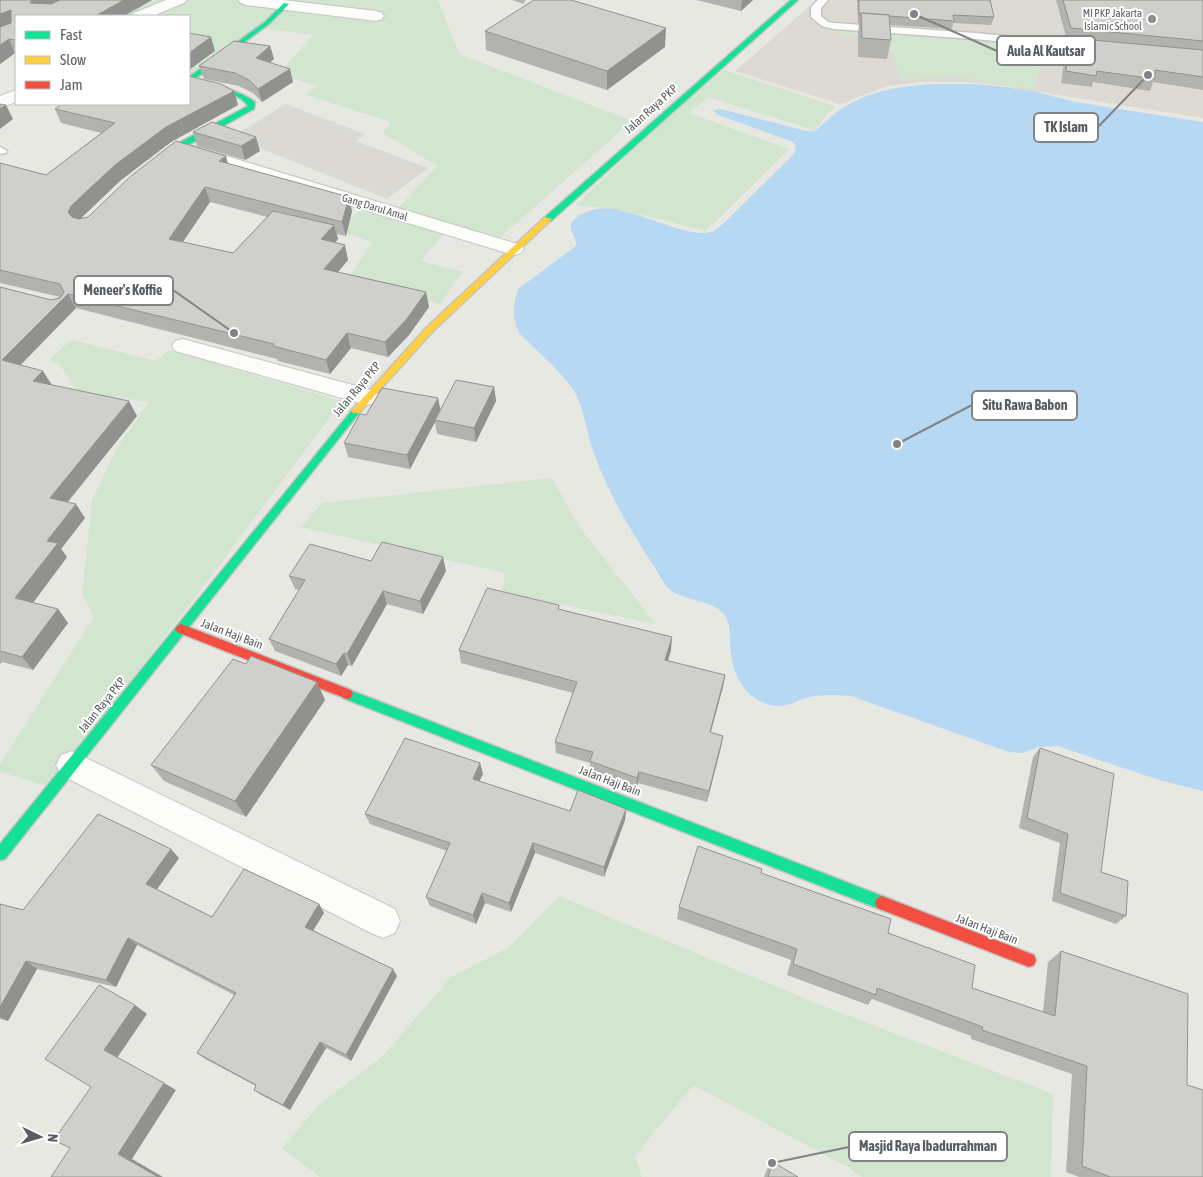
<svg xmlns="http://www.w3.org/2000/svg" width="1203" height="1177" viewBox="0 0 1203 1177" font-family="'Asap Condensed',sans-serif">
<rect width="100%" height="100%" fill="#e8e8e3"/>
<polygon fill="#dad9d4" points="286,104 365,134 356,141 428,168 387,199 232,137"/>
<polygon fill="#dcdad2" points="817,0 1203,0 1203,118 990,84 959,82 921,82 887,86 840,104 735,71"/>
<g fill="#d1e5cf">
<polygon points="156,0 438,0 459,54 632,121 496,241 446,231 421,261 463,272 440,304 348,279 372,242 335,230 359,212 397,209 437,166 383,133 391,122 306,95 317,86 278,74 313,35 258,28 199,75 189,75 189,16 121,16"/>
<polygon points="822,28 904,32 1088,50 1203,72 1046,51 1034,90 959,77 901,80 885,37 842,35"/>
<polygon points="724,70 835,106 814,130 708,97 689,113 789,149 706,231 627,211 576,205 661,123"/>
<polygon points="71,340 156,361 168,350 342,401 213,574 50,787 0,772 0,764 94,617 82,594 92,500 118,446 149,402 79,392 60,365 49,360"/>
<polygon points="552,478 580,528 656,624 502,592 505,573 301,527 322,503"/>
<polygon points="559,896 823,1006 1053,1094 1051,1177 862,1177 846,1166 693,1085 635,1156 642,1177 320,1177 282,1148 320,1104 382,1057 451,977 508,948"/>
</g>
<path fill="#b7d8f2" d="M 933,84 L 976,84 L 997,86 L 1033,91 L 1075,102 L 1203,122 L 1203,791 L 1159,780 L 1057,746 L 1039,747 L 1023,753 L 1009,752 L 851,696 C 836,695 821,694 806,698 C 793,702 784,709 770,705 C 743,698 732,673 730,647 C 730,636 731,623 724,614 C 709,598 681,602 666,586 C 662,581 658,572 654,566 C 631,532 608,493 594,453 C 587,434 583,403 572,388 C 558,368 537,351 520,334 C 511,318 513,306 518,289 L 576,246 C 577,238 569,231 571,224 C 573,219 578,216 582,214 C 616,195 666,232 701,233 C 710,234 715,230 722,225 L 795,153 L 796,146 L 793,142 L 716,114 L 714,110 L 721,109 L 806,131 L 814,131 C 823,126 829,117 838,111 C 870,90 896,87 933,84 Z"/>
<g fill="none" stroke-linecap="round" stroke-linejoin="round">
<defs>
<g id="lane">
<polygon points="818,0 828,0 821,8 821,16 828,22 834,23 975,33 1088,44 1093,47 1088,50 975,39 834,29 822,26 811,17 811,7"/>
<polygon points="0,147 7,151 6,153 0,154"/>
</g>
<g id="street">
<polygon points="166,0 187,0 184,3 153,16 132,16 134,13"/>
<polygon points="238,0 283,0 376,11 382,13 384,16 382,19 376,21 246,5 241,3"/>
<polygon points="16,90 16,102 0,108 0,96"/>
<polygon points="193,146 521,245 524,249 521,253 514,255 507,253 186,156 184,152 186,148"/>
<polygon points="183,339 375,391 379,397 375,403 367,405 175,351 172,346 175,341"/>
<polygon points="72,751 395,909 400,921 395,933 383,938 371,933 61,775 56,765 61,755"/>
</g>
<g id="fast">
<polygon points="791,0 798,0 551,221 545,221 545,217"/>
<path d="M 284,3 L 289,4 L 269,24 L 193,80 L 194,82 C 216,86 237,89 255,102 L 254,109 L 181,149 L 158,167 L 152,167 L 152,163 L 175,145 L 248,106 C 238,90 207,89 190,85 L 189,77 L 265,22 Z"/>
<polygon points="356,408 361,411 359,413 5,859 0,860 0,844 353,409"/>
<polygon points="347,689 882,896 887,898 889,903 887,908 882,910 343,698 341,694 343,690"/>
</g>
<polygon id="slow" points="545,217 552,219 433,331 359,413 353,413 351,411 353,409 427,327"/>
<g id="jam">
<polygon points="181,624 351,690 353,694 351,698 347,699 177,632 175,629 177,626"/>
<polygon points="882,896 1034,955 1036,960 1034,965 1029,967 877,908 875,903 877,898"/>
</g>
</defs>
<use href="#lane" stroke="#c5c5c5" stroke-width="3"/>
<use href="#street" stroke="#c5c5c5" stroke-width="2"/>
<use href="#fast" stroke="#c4c5c3" stroke-width="3"/>
<use href="#slow" stroke="#c4c5c3" stroke-width="3"/>
<use href="#jam" stroke="#c4c5c3" stroke-width="3"/>
<use href="#lane" fill="#fcfcfb" fill-rule="evenodd"/>
<use href="#street" fill="#fcfcfb" fill-rule="evenodd"/>
<use href="#fast" fill="#16e098" fill-rule="evenodd"/>
<use href="#slow" fill="#ffcf43" fill-rule="evenodd"/>
<use href="#jam" fill="#f24e42" fill-rule="evenodd"/>
</g>
<g fill="#b2b2af" fill-rule="evenodd">
<polygon points="0,0 152,0 124,16 16,16 16,53 15,53 0,64"/>
<polygon points="512,0 525,0 524,4"/>
<polygon points="696,0 753,0 741,11"/>
<polygon points="857,0 990,0 994,17 991,25 953,23 952,29 890,25 891,40 887,59 858,57 858,33 859,23 858,23"/>
<polygon points="1056,0 1203,0 1203,90 1153,82 1150,91 1093,82 1092,87 1061,83 1066,49 1069,40 1067,40"/>
<polygon points="485,31 665,47 607,90 486,50"/>
<polygon points="270,46 274,59 270,62 293,82 262,102 253,93 239,86 204,79 199,66"/>
<path d="M 234,91 L 238,105 L 171,142 L 121,180 L 80,219 L 88,217 L 228,164 L 352,211 L 346,236 L 337,234 L 338,239 L 335,242 L 348,260 L 338,272 L 426,292 L 429,307 L 409,335 L 388,357 L 351,348 L 330,374 L 278,361 L 277,359 L 76,308 L 21,365 L 51,384 L 137,416 L 68,502 L 85,518 L 61,549 L 67,557 L 33,603 L 58,609 L 68,623 L 33,670 L 2,662 L 0,665 L 0,287 L 51,300 L 60,297 L 0,283 L 0,163 L 46,175 L 101,133 L 61,123 L 55,109 ZM 210,202 L 267,217 L 233,253 L 183,242 Z"/>
<polygon points="193,132 260,151 245,160 197,146"/>
<polygon points="494,387 496,401 476,442 437,434 435,422 410,469 348,457 344,443 366,415 440,409"/>
<polygon points="371,561 446,571 423,614 387,604 352,666 348,665 341,676 275,651 269,639 299,590 295,589 289,576"/>
<polygon points="559,605 559,609 671,650 668,661 725,675 723,687 711,732 721,747 707,802 638,783 636,790 590,772 590,763 556,753 555,742 573,693 461,663 459,650"/>
<polygon points="246,664 317,682 325,700 246,817 164,781 151,765"/>
<polygon points="1040,748 1101,872 1126,916 1116,924 1052,901 1060,843 1019,828 1033,757"/>
<polygon points="480,763 483,774 479,781 570,811 626,809 625,820 604,877 535,853 511,912 485,903 476,924 430,906 426,897 447,851 370,824 365,814"/>
<polygon points="179,858 157,889 212,917 319,904 324,913 313,930 397,976 351,1061 326,1048 290,1110 261,1095 254,1090 256,1086 205,1059 197,1053 234,995 137,945 116,987 37,969 8,1021 0,1019 0,904 23,910"/>
<polygon points="761,873 888,933 972,988 1043,1012 1048,962 1061,951 1187,1085 1203,1177 1079,1177 1066,1172 1072,1074 971,1039 971,1036 872,999 868,1005 787,975 791,960 677,919 679,907"/>
<polygon points="773,1162 798,1177 764,1177 767,1169"/>
</g>
<g fill="#91918f">
<polygon points="32,0 61,0 39,11 30,3"/>
<polygon points="124,0 152,0 124,16 97,15"/>
<polygon points="742,0 753,0 741,11"/>
<polygon points="11,10 16,22 0,29 0,14"/>
<polygon points="666,28 665,47 607,90 607,71"/>
<polygon points="211,37 215,51 189,70 189,53"/>
<polygon points="9,39 15,53 0,64 0,45"/>
<polygon points="270,46 274,59 260,71 256,58"/>
<polygon points="290,69 293,82 262,102 258,89"/>
<polygon points="234,91 238,105 171,142 121,180 78,221 74,227 68,212 71,206 115,165 166,127"/>
<polygon points="6,105 13,119 0,129 0,109"/>
<polygon points="256,137 260,151 245,160 241,146"/>
<polygon points="226,156 230,171 219,161"/>
<polygon points="205,187 210,202 175,253 169,239"/>
<polygon points="349,197 352,211 346,236 342,222"/>
<polygon points="334,225 338,239 325,254 321,239"/>
<polygon points="345,245 348,260 328,284 324,269"/>
<polygon points="426,292 429,307 409,335 388,357 385,342"/>
<polygon points="68,294 76,308 11,374 2,360"/>
<polygon points="347,333 351,348 330,374 326,360"/>
<polygon points="43,371 52,385 33,381"/>
<polygon points="494,387 496,401 476,442 474,428"/>
<polygon points="438,398 441,412 435,420 435,422 410,469 407,455"/>
<polygon points="129,401 137,416 59,512 50,498"/>
<polygon points="76,504 85,518 61,549 67,557 26,612 15,598 47,541"/>
<polygon points="443,557 446,571 423,614 420,601"/>
<polygon points="383,591 387,604 352,666 347,654"/>
<polygon points="58,609 68,623 33,670 22,657"/>
<polygon points="672,637 671,650 664,673 665,660"/>
<polygon points="344,653 348,665 341,676 336,664"/>
<polygon points="725,675 723,687 707,744 710,732"/>
<polygon points="317,682 325,700 246,817 235,801"/>
<polygon points="723,736 721,747 707,802 709,791"/>
<polygon points="480,763 483,774 475,790 473,779"/>
<polygon points="639,772 638,783 636,790 637,778"/>
<polygon points="626,809 625,820 604,877 604,867"/>
<polygon points="533,843 535,853 511,912 509,903"/>
<polygon points="171,849 179,858 155,892 146,884"/>
<polygon points="482,893 485,903 476,924 473,915"/>
<polygon points="319,904 324,913 311,934 305,927"/>
<polygon points="128,938 137,945 116,987 106,980"/>
<polygon points="26,961 37,969 8,1021 0,1017 0,1007"/>
<polygon points="393,969 397,976 351,1061 346,1055"/>
<polygon points="135,1005 147,1014 117,1058 104,1050"/>
<polygon points="320,1042 326,1048 290,1110 283,1105"/>
<polygon points="164,1083 176,1090 132,1159 163,1177 158,1177 118,1154"/>
</g>
<g fill="#cfcfcc" stroke="#91918f">
<polygon points="0,0 32,0 30,3 51,4 60,0 124,0 97,15 118,16 16,16 16,40 9,39 0,45 0,27 11,23 11,10 0,14"/>
<polygon points="534,0 571,0 666,28 607,71 485,31"/>
<polygon points="859,0 990,0 994,17 953,15 954,21 889,16 889,15 861,13 861,15 859,15"/>
<polygon points="1063,0 1203,0 1203,41 1071,28"/>
<polygon points="861,13 889,15 891,40 862,38"/>
<polygon points="189,33 211,37 189,53"/>
<polygon points="1070,38 1203,50 1203,77 1155,70 1155,79 1097,71 1096,76 1066,71"/>
<polygon points="234,41 270,46 256,58 290,69 258,89 249,80 235,73 199,66"/>
<polygon points="189,76 221,84 234,91 166,127 115,165 71,206 68,212 72,217 79,219 88,217 131,176 176,141 226,156 219,161 349,197 342,222 205,187 169,239 233,253 273,211 334,225 321,239 345,245 324,269 426,292 406,320 385,342 347,333 326,360 273,346 274,344 68,294 2,360 43,371 33,381 129,401 50,498 76,504 47,541 58,543 15,598 58,609 22,657 0,651 0,287 51,300 60,298 64,292 60,284 0,270 0,163 46,175 115,123 55,109 62,104 189,104"/>
<polygon points="0,104 6,105 0,109"/>
<polygon points="212,122 256,137 241,146 193,132"/>
<polygon points="456,380 494,387 474,428 435,420"/>
<polygon points="382,388 438,398 407,455 344,443 360,414 366,415"/>
<polygon points="382,542 443,557 420,601 383,591 347,654 344,653 336,664 269,639 305,580 289,576 310,544 371,561"/>
<polygon points="487,588 559,605 558,609 672,637 665,660 725,675 710,732 723,736 709,791 639,772 637,778 590,761 593,752 555,742 577,682 459,650"/>
<polygon points="251,656 317,682 235,801 151,765 233,659 246,664"/>
<polygon points="405,738 480,763 473,779 570,811 578,790 626,809 604,867 533,843 509,903 482,893 473,915 426,897 450,843 365,814"/>
<polygon points="1040,748 1114,774 1101,872 1128,881 1126,916 1060,893 1068,834 1027,818"/>
<polygon points="98,814 171,849 146,884 212,917 244,869 319,904 305,927 393,969 346,1055 320,1042 283,1105 254,1090 256,1085 197,1053 236,993 128,938 106,980 26,961 0,1007 0,904 23,910"/>
<polygon points="698,846 762,869 761,873 891,919 888,933 975,965 972,988 1055,1016 1061,951 1188,994 1187,1085 1203,1090 1203,1177 1110,1177 1082,1166 1087,1066 982,1030 983,1027 877,988 876,995 793,964 797,949 679,907"/>
<polygon points="99,985 135,1005 104,1050 164,1083 118,1154 158,1177 51,1177 70,1148 54,1140 91,1087 45,1059"/>
<polygon points="773,1162 798,1177 768,1177"/>
</g>
<circle fill="#8b8d8e" stroke="#fff" stroke-width="2" cx="1152" cy="19" r="5"/>
<g text-anchor="middle" dominant-baseline="central" stroke-width="4" stroke-linejoin="round" paint-order="stroke">
<g font-size="11" fill="#595c60" stroke="#fff" text-anchor="end">
<text x="1142" y="13">MI PKP Jakarta<tspan x="1142" dy="13">Islamic School</tspan></text>
</g>
<g font-size="11" fill="#595c60" stroke="#fff">
<text transform="translate(375 207) rotate(17)">Gang Darul Amal</text>
</g>
<g font-size="12" fill="#595c60" stroke="#fff">
<text transform="translate(651 109) rotate(-42)">Jalan Raya PKP</text>
<text transform="translate(357 389) rotate(-50)">Jalan Raya PKP</text>
<text transform="translate(232 634) rotate(21)">Jalan Haji Bain</text>
<text transform="translate(102 705) rotate(-51)">Jalan Raya PKP</text>
<text transform="translate(610 781) rotate(21)">Jalan Haji Bain</text>
<text transform="translate(987 929) rotate(21)">Jalan Haji Bain</text>
</g>
</g>
<path fill="none" stroke="#818385" stroke-width="2" d="M914 14L997 51M1148 75L1098 127M234 333L173 290M897 444L972 405M772 1163L849 1147"/>
<g fill="#818385" stroke="#fff" stroke-width="2">
<circle cx="914" cy="14" r="5"/>
<circle cx="1148" cy="75" r="5"/>
<circle cx="234" cy="333" r="5"/>
<circle cx="897" cy="444" r="5"/>
<circle cx="772" cy="1163" r="5"/>
</g>
<g fill="#fff" stroke="#818385" stroke-width="2">
<rect x="997" y="36" width="98" height="29" rx="5"/>
<rect x="1034" y="113" width="64" height="29" rx="5"/>
<rect x="74" y="276" width="99" height="29" rx="5"/>
<rect x="972" y="391" width="105" height="29" rx="5"/>
<rect x="849" y="1132" width="158" height="29" rx="5"/>
</g>
<g font-size="14" text-anchor="middle" font-weight="bold" fill="#595c60">
<text x="1046" y="56">Aula Al Kautsar</text>
<text x="1066" y="132">TK Islam</text>
<text x="123" y="295">Meneer's Koffie</text>
<text x="1025" y="410">Situ Rawa Babon</text>
<text x="928" y="1151">Masjid Raya Ibadurrahman</text>
</g>
<rect x="15" y="15" width="175" height="90" fill="#ffffff" stroke="#bdbebf"/>
<rect x="25" y="31" width="25" height="8" fill="#16e098" stroke="#bdbebf"/>
<text x="60" y="40" font-size="15" fill="#595c60">Fast</text>
<rect x="25" y="56" width="25" height="8" fill="#ffcf43" stroke="#bdbebf"/>
<text x="60" y="65" font-size="15" fill="#595c60">Slow</text>
<rect x="25" y="81" width="25" height="8" fill="#f24e42" stroke="#bdbebf"/>
<text x="60" y="90" font-size="15" fill="#595c60">Jam</text>
<g transform="translate(40 1137) rotate(95)" stroke="#ffffff" stroke-width="4" paint-order="stroke">
<path d="M0-4L9 19L0 12L-9 19Z" fill="#595c60"/>
<text y="-8" font-size="14" font-weight="bold" text-anchor="middle" fill="#595c60">N</text>
</g>
</svg>
